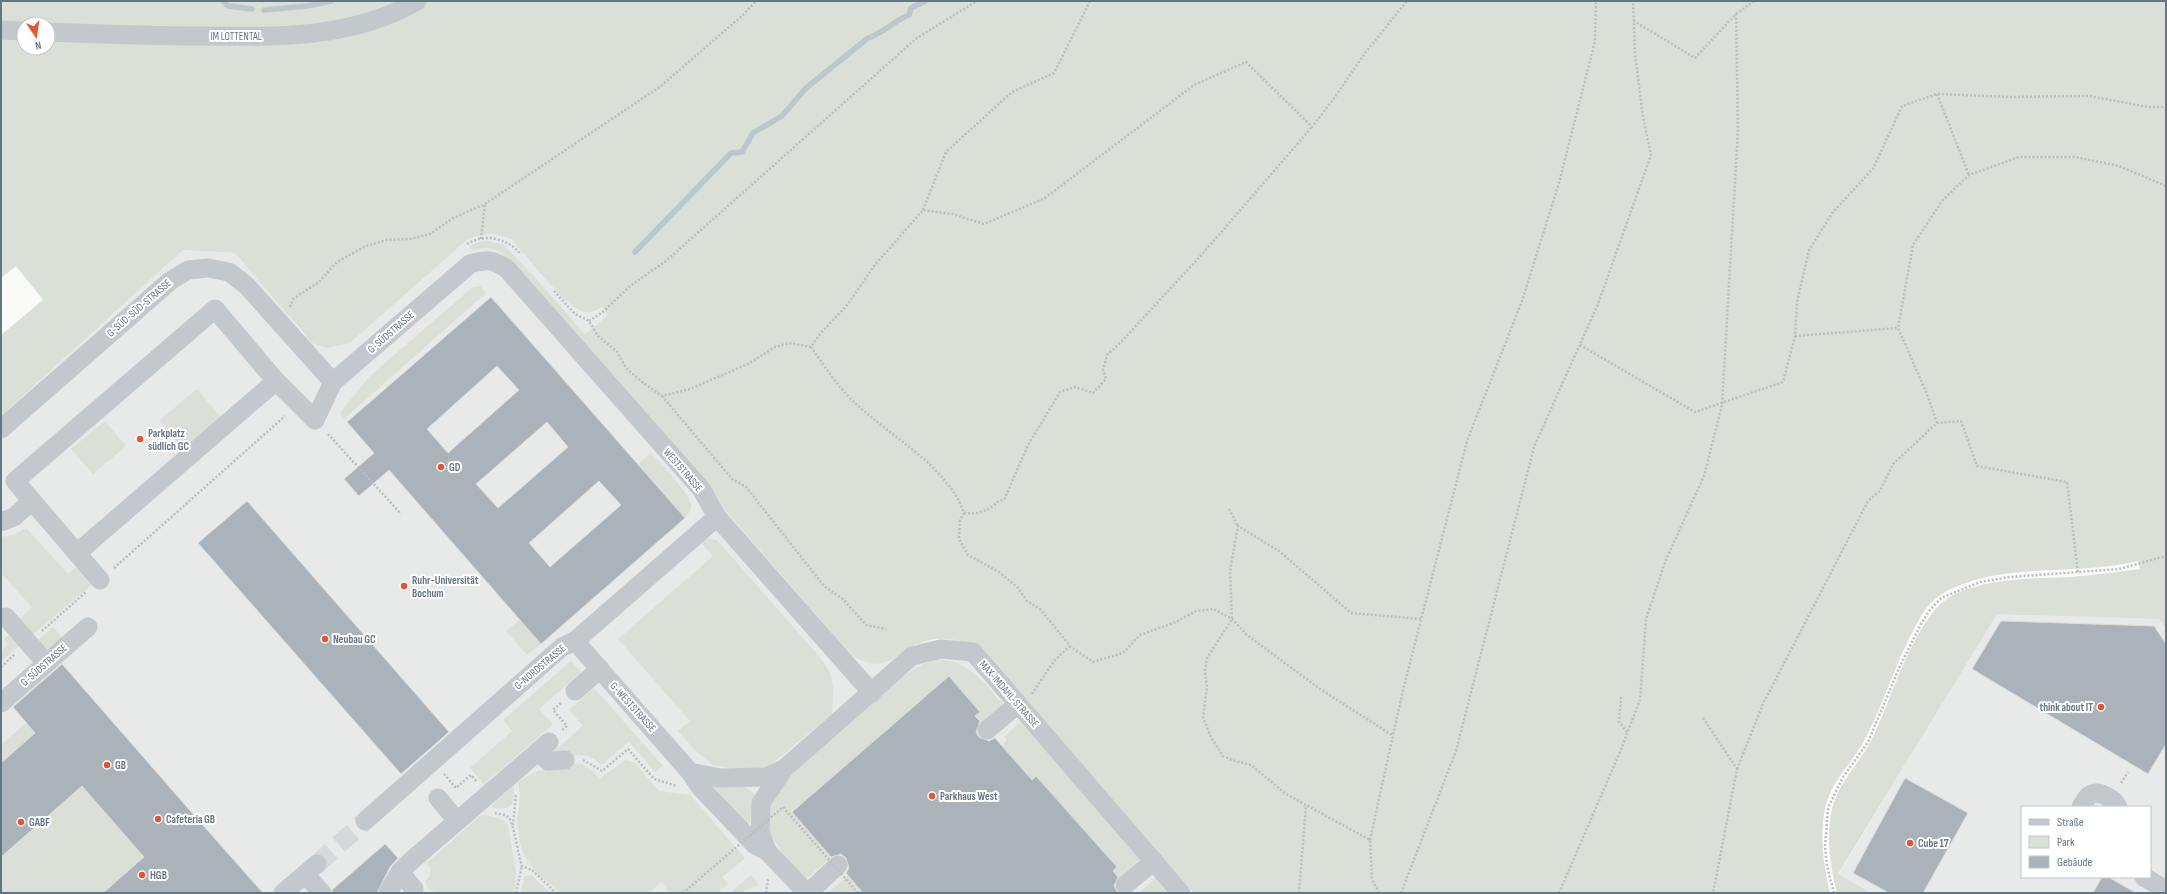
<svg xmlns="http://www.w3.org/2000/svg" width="2167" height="894" viewBox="0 0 2167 894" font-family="'Sofia Sans Condensed',sans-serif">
<rect width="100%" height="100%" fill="#fafaf8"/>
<g fill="#e8e9e9" fill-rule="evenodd">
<polygon points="485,234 501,235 512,240 571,305 578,310 594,312 602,307 608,315 585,334 906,651 920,643 944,638 967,642 979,648 1194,893 1,893 1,416 183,250 235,253 281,305 303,334 327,348 350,343 467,240 475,235"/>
<path d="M 1997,613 L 2159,619 L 2166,630 L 2166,893 L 1870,893 L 1838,875 ZM 2022,807 L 2150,807 L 2150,877 L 2022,877 Z"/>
</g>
<g fill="#dadfd7" fill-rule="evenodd">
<path d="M 1,1 L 2166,1 L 2166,630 L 2159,619 L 1997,614 L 1838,874 L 1871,893 L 1837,893 C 1830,865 1826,838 1832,809 C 1838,783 1859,764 1871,741 C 1892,701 1914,614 1955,594 C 1992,577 2032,579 2071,577 C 2094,575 2118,572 2140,569 L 2138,561 C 2077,576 2011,562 1953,588 C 1943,592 1931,601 1925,610 C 1899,650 1887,697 1865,739 C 1853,763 1830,781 1825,809 C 1819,837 1824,866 1830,893 L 1194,893 L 979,648 C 961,639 940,635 920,643 C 897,652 886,673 859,659 C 852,656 846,648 841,643 L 726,511 L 708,483 L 502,253 C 493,247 483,247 473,250 L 470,248 L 470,246 L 478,242 L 488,241 L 504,245 L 537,280 L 585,334 L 608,315 L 602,307 C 594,313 588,314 579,310 C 564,304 525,254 512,240 C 497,233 482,232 467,240 L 350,343 L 327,348 L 312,343 L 235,253 L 183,250 L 1,416 L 1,335 L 43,300 L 16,266 L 1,278 ZM 24,24 L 48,24 L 48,48 L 24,48 Z"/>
<polygon points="480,286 486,293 344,419 340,413 370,376 473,287"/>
<polygon points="197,389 221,418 183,448 160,420"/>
<polygon points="105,421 126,446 93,474 71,449"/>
<path d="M 651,453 C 660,463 689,493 691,504 C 692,510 688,514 685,518 L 638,464 Z"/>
<polygon points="26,528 68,574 79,565 95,582 33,634 19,619 32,607 1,573 1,537 14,535"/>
<path d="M 708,538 L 717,540 L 818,655 C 837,679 833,685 832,714 L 768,767 L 735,769 L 713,765 L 695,750 L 678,731 L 690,721 L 618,639 L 713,556 L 700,542 Z"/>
<polygon points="520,620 541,644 527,655 506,631"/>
<polygon points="53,627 63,638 49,648 43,649 34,644"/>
<polygon points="9,635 19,646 1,662 1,651 8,644 4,639"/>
<path d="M 937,660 C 968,659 984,683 1004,705 L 982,723 L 975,716 L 980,712 L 949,676 L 792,812 L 831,857 L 806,879 C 787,858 757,832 772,800 C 774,795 779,789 782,784 L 902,677 L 923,664 Z"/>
<polygon points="571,661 581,672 539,709 553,724 484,784 470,768 512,731 503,720"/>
<path d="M 594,688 L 663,766 L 655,772 L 629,742 L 601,765 C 589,752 579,754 563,758 L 555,750 L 583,726 L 569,710 Z"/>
<polygon points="1020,722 1141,858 1118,878 1113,871 1116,867 978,893 1036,776 1032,780 1001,746 1007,740 1004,737"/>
<polygon points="26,723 35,733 1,763 1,745"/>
<path d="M 626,760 L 634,762 L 659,791 L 690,795 L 745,858 L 722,877 L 728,884 L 717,893 L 670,893 L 661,882 L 649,893 L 566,893 L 560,892 C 539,874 523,865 519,837 C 519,832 517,826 517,821 C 519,807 521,796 518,782 C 534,771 560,760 580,764 C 588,765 594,773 600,778 Z"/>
<path d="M 514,785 C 515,806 512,811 490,807 Z"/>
<path d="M 712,785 C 727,785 743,781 754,794 L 753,807 L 748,827 Z"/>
<polygon points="82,786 144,857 103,893 1,893 1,857"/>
<polygon points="486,815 503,820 508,825 516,873 515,889 513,893 437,893 428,889 425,881 429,877 431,869 427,863 480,816"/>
<polygon points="531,875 551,893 520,893 525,876"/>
<polygon points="751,875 759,885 739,893 730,893"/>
<polygon points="848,876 863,893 828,893"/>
<polygon points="1158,876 1173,893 1142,893 1140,892"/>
</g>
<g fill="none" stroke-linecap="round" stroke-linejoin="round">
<g stroke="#bbc7cb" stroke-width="5.5">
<polyline points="223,1 228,6 252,9"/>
<polyline points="264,10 307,6 331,1"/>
<path d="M 635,252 L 731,153 L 742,152 L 753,133 L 782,116 L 806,88 L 868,38 C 883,33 894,21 909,15 L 911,8 L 925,1"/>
</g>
</g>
<g fill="#aab3b9" stroke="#dcdcda" fill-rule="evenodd">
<path d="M 491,297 L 685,518 L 541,644 L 389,470 L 359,496 L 344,479 L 374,453 L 347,422 ZM 497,366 L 519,390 L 448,453 L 427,429 ZM 547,422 L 568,447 L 498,508 L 476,484 ZM 599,481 L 621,505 L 550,567 L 529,543 Z"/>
<polygon points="247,501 449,732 401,774 198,543"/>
<polygon points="2001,621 2154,626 2166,644 2166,744 2148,774 1972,669"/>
<polygon points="62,664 193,814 263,893 103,893 144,857 82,786 1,857 1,763 35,733 13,707"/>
<polygon points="949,676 980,712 975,716 980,721 976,732 979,737 989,741 995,738 1032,780 1036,776 1117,867 1113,871 1118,877 1114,886 1118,893 863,893 846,873 849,868 846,858 841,854 831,857 792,812"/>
<polygon points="1905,778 1968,813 1923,893 1889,893 1853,873"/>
<polygon points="385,844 398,858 390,867 377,893 333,893 332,890"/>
<polygon points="2102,877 2108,877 2136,893 2093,893"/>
</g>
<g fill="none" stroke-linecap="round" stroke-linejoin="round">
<polyline stroke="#d5d9db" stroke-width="19" stroke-dasharray="19 10" stroke-linecap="butt" points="317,864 365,821"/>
<g stroke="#bbbfc2" stroke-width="2.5" stroke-dasharray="2 2" stroke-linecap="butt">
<polyline points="1736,14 1754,1"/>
<polyline points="1937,94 1969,175"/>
<polyline points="923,210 946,152 1012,92 1054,73 1090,1"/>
<polyline points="481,239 485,204"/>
<path d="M 467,244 C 485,233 506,238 520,253"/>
<polyline points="554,291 575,314 589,321 598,336 617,352 626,368 642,382 662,396 690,389 748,364 775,347 789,343 811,347 821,333 848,304 874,266 923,210 952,214 984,224 1045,198 1194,85 1246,62 1312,127 1335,97 1365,53 1407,1"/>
<polyline points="290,307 293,299 319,282 337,262 366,246 387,240 409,239 430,234 453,218 485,204 661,86 743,15 756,1"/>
<polyline points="589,321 604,311 630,286 666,261 917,38 977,1"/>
<polyline points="1795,336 1898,328"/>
<polyline points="1580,345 1695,412 1783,382 1795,336 1797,302 1809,250 1833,212 1873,169 1902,106 1937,94 2009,97 2089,96 2148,107 2166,107"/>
<path d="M 811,347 C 824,365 837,386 854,402 C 889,436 948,466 964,513 C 974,514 984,513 993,506 C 997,503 999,500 1004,500 L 1028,445 L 1060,392 L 1075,387 L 1093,393 L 1106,379 L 1103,370 L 1107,355 L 1122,341 L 1205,251 L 1312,127"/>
<polyline points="662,396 732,479 746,487 824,586 843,599 866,625 886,629"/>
<polyline points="1937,423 1927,394 1898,328 1913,245 1942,201 1969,175 2019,157 2075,157 2119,166 2166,186"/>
<polyline points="328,434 401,514"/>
<polyline points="1229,509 1238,526"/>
<polyline points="964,513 960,520 959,539 968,555 999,572 1018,588 1027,601 1040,609 1071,647 1093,662 1123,653 1140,635 1176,622 1196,611 1214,609 1232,619 1247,635 1320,689 1392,735"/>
<polyline points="114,568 285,416"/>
<polyline points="42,631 86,592"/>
<polyline points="1,667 15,654"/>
<polyline points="1032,694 1054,661 1070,646"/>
<polyline points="1621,697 1619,722 1627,732"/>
<polyline points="561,703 553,710 567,726 561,731"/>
<polyline points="1703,718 1737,769 1713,893"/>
<polyline points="583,760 602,771 628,749 654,779 677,786"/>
<polyline points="1737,769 1763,704 1868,501 1880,491 1893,464 1937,423 1961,421 1977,466 2067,482 2078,573"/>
<polyline points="444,774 456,788 471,775 477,782"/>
<polyline points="2121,783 2128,772"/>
<path d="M 495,813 C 499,814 504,814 508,817 C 514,822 518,855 522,866 L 532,870 L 556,893"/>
<polyline points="513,825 516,794"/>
<polyline points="1370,840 1403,690 1467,441 1522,301 1559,183 1595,41 1596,1"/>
<polyline points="516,893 522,866"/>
<polyline points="766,893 768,879"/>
<polyline points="1299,893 1306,805"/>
<polyline points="1379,893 1372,879 1370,840 1286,794 1251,765 1232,760 1223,756 1211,737 1203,717 1207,687 1205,671 1207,658 1232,619 1230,571 1238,526 1279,551 1351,613 1422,619"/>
<polyline points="1401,893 1456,751 1534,447 1598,304 1651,155 1643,117 1635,53 1633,1"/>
<polyline points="1559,893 1620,752 1640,700 1646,619 1665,562 1704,476 1722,405 1738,130 1736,14 1695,58 1634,21"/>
<polyline points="1834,893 1827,866 1825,847 1828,808 1843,777 1868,742 1900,666 1921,624 1929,611 1941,598 1980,582 2010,577 2119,569 2166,556"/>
</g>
<g stroke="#c3c8cc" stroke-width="19">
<polyline points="1,30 24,31"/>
<path d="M 48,32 C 99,34 151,36 202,36 C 275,37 352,39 417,1"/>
<polyline points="1,429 170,281 188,270 208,268 229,272 247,286 333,382"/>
<polyline points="1,522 14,517 32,501"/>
<polyline points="77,553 276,381"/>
<path d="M 100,580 L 15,481 L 215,309 L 276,381 L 315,420 L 333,382 L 470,264 C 487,259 492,259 507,269 L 702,490 L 717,517 L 872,693"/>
<polyline points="6,617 46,663"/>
<polyline points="575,641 690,772 701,788 755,845 767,851 807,893"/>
<polyline points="575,691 600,669"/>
<polyline points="1,703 88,627"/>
<polyline points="987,730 1018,704"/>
<polyline points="538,751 548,761 565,760"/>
<polyline points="690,772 720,778 766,777 784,769"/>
<polyline points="438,798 457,821"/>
<path d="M 2081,807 C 2087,795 2093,789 2106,796 C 2112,799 2115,801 2118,807"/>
<polyline points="365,821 562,647 575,641 717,517"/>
<polyline points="767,851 760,831 761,803 784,769 912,656 941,649 973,652 1181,893"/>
<polyline points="400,872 414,889"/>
<polyline points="305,874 322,893"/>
<polyline points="2144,877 2166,890"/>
<polyline points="1125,885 1154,861"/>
<polyline points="283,893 317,864"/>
<polyline points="388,893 400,872 411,861 549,742"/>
<polyline points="808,893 838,865"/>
</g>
<polyline stroke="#bbbfc2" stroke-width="2.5" stroke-dasharray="2 2" stroke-linecap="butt" points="683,893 783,807 858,893"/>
</g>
<g fill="#e4572e" stroke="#fff" stroke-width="1.5">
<circle cx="140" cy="439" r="4"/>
<circle cx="441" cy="467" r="4"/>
<circle cx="404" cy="586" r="4"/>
<circle cx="325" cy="639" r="4"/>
<circle cx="2101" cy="707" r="4"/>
<circle cx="107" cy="765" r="4"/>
<circle cx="932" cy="796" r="4"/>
<circle cx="158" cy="819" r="4"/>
<circle cx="21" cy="822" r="4"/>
<circle cx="1910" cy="843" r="4"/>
<circle cx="142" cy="875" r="4"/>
</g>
<g text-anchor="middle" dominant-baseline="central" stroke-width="4" stroke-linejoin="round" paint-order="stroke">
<g font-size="11" fill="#657683" stroke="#fff">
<text x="236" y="36">IM LOTTENTAL</text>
<text transform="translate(139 308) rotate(-41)">G-SÜD-SÜD-STRASSE</text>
<text transform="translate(391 332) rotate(-41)">G-SÜDSTRASSE</text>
<text transform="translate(683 470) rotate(49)">WESTSTRASSE</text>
<text transform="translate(44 665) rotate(-41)">G-SÜDSTRASSE</text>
<text transform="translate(540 667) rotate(-40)">G-NORDSTRASSE</text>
<text transform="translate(1009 694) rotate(49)">MAX-IMDAHL-STRASSE</text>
<text transform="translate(633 707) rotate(48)">G-WESTSTRASSE</text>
</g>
<g font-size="11" font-weight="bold" fill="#657683" stroke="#fff" text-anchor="start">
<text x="148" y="433">Parkplatz<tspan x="148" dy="13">südlich GC</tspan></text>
<text x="449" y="467">GD</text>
<text x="412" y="580">Ruhr-Universität<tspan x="412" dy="13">Bochum</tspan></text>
<text x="333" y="639">Neubau GC</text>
<text x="2093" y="707" text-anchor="end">think about IT</text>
<text x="115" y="765">GB</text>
<text x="940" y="796">Parkhaus West</text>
<text x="166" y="819">Cafeteria GB</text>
<text x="29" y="822">GABF</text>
<text x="1918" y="843">Cube 17</text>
<text x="150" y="875">HGB</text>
</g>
</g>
<rect width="2167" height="894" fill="none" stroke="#657683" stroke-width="4"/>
<rect x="2021" y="806" width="130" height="72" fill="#ffffff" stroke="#c1c8cd"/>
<rect x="2029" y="819" width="20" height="6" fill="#c3c8cc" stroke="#c1c8cd"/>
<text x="2057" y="826" font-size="12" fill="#657683">Straße</text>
<rect x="2029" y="836" width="20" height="12" fill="#dadfd7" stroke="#c1c8cd"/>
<text x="2057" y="846" font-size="12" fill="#657683">Park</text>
<rect x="2029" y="856" width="20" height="12" fill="#aab3b9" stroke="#c1c8cd"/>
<text x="2057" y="866" font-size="12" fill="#657683">Gebäude</text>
<g transform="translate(36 36) rotate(167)"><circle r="19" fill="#ffffff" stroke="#c1c8cd"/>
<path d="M0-3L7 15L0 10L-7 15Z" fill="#e4572e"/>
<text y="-6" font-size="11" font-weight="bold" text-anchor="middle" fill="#657683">N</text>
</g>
</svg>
